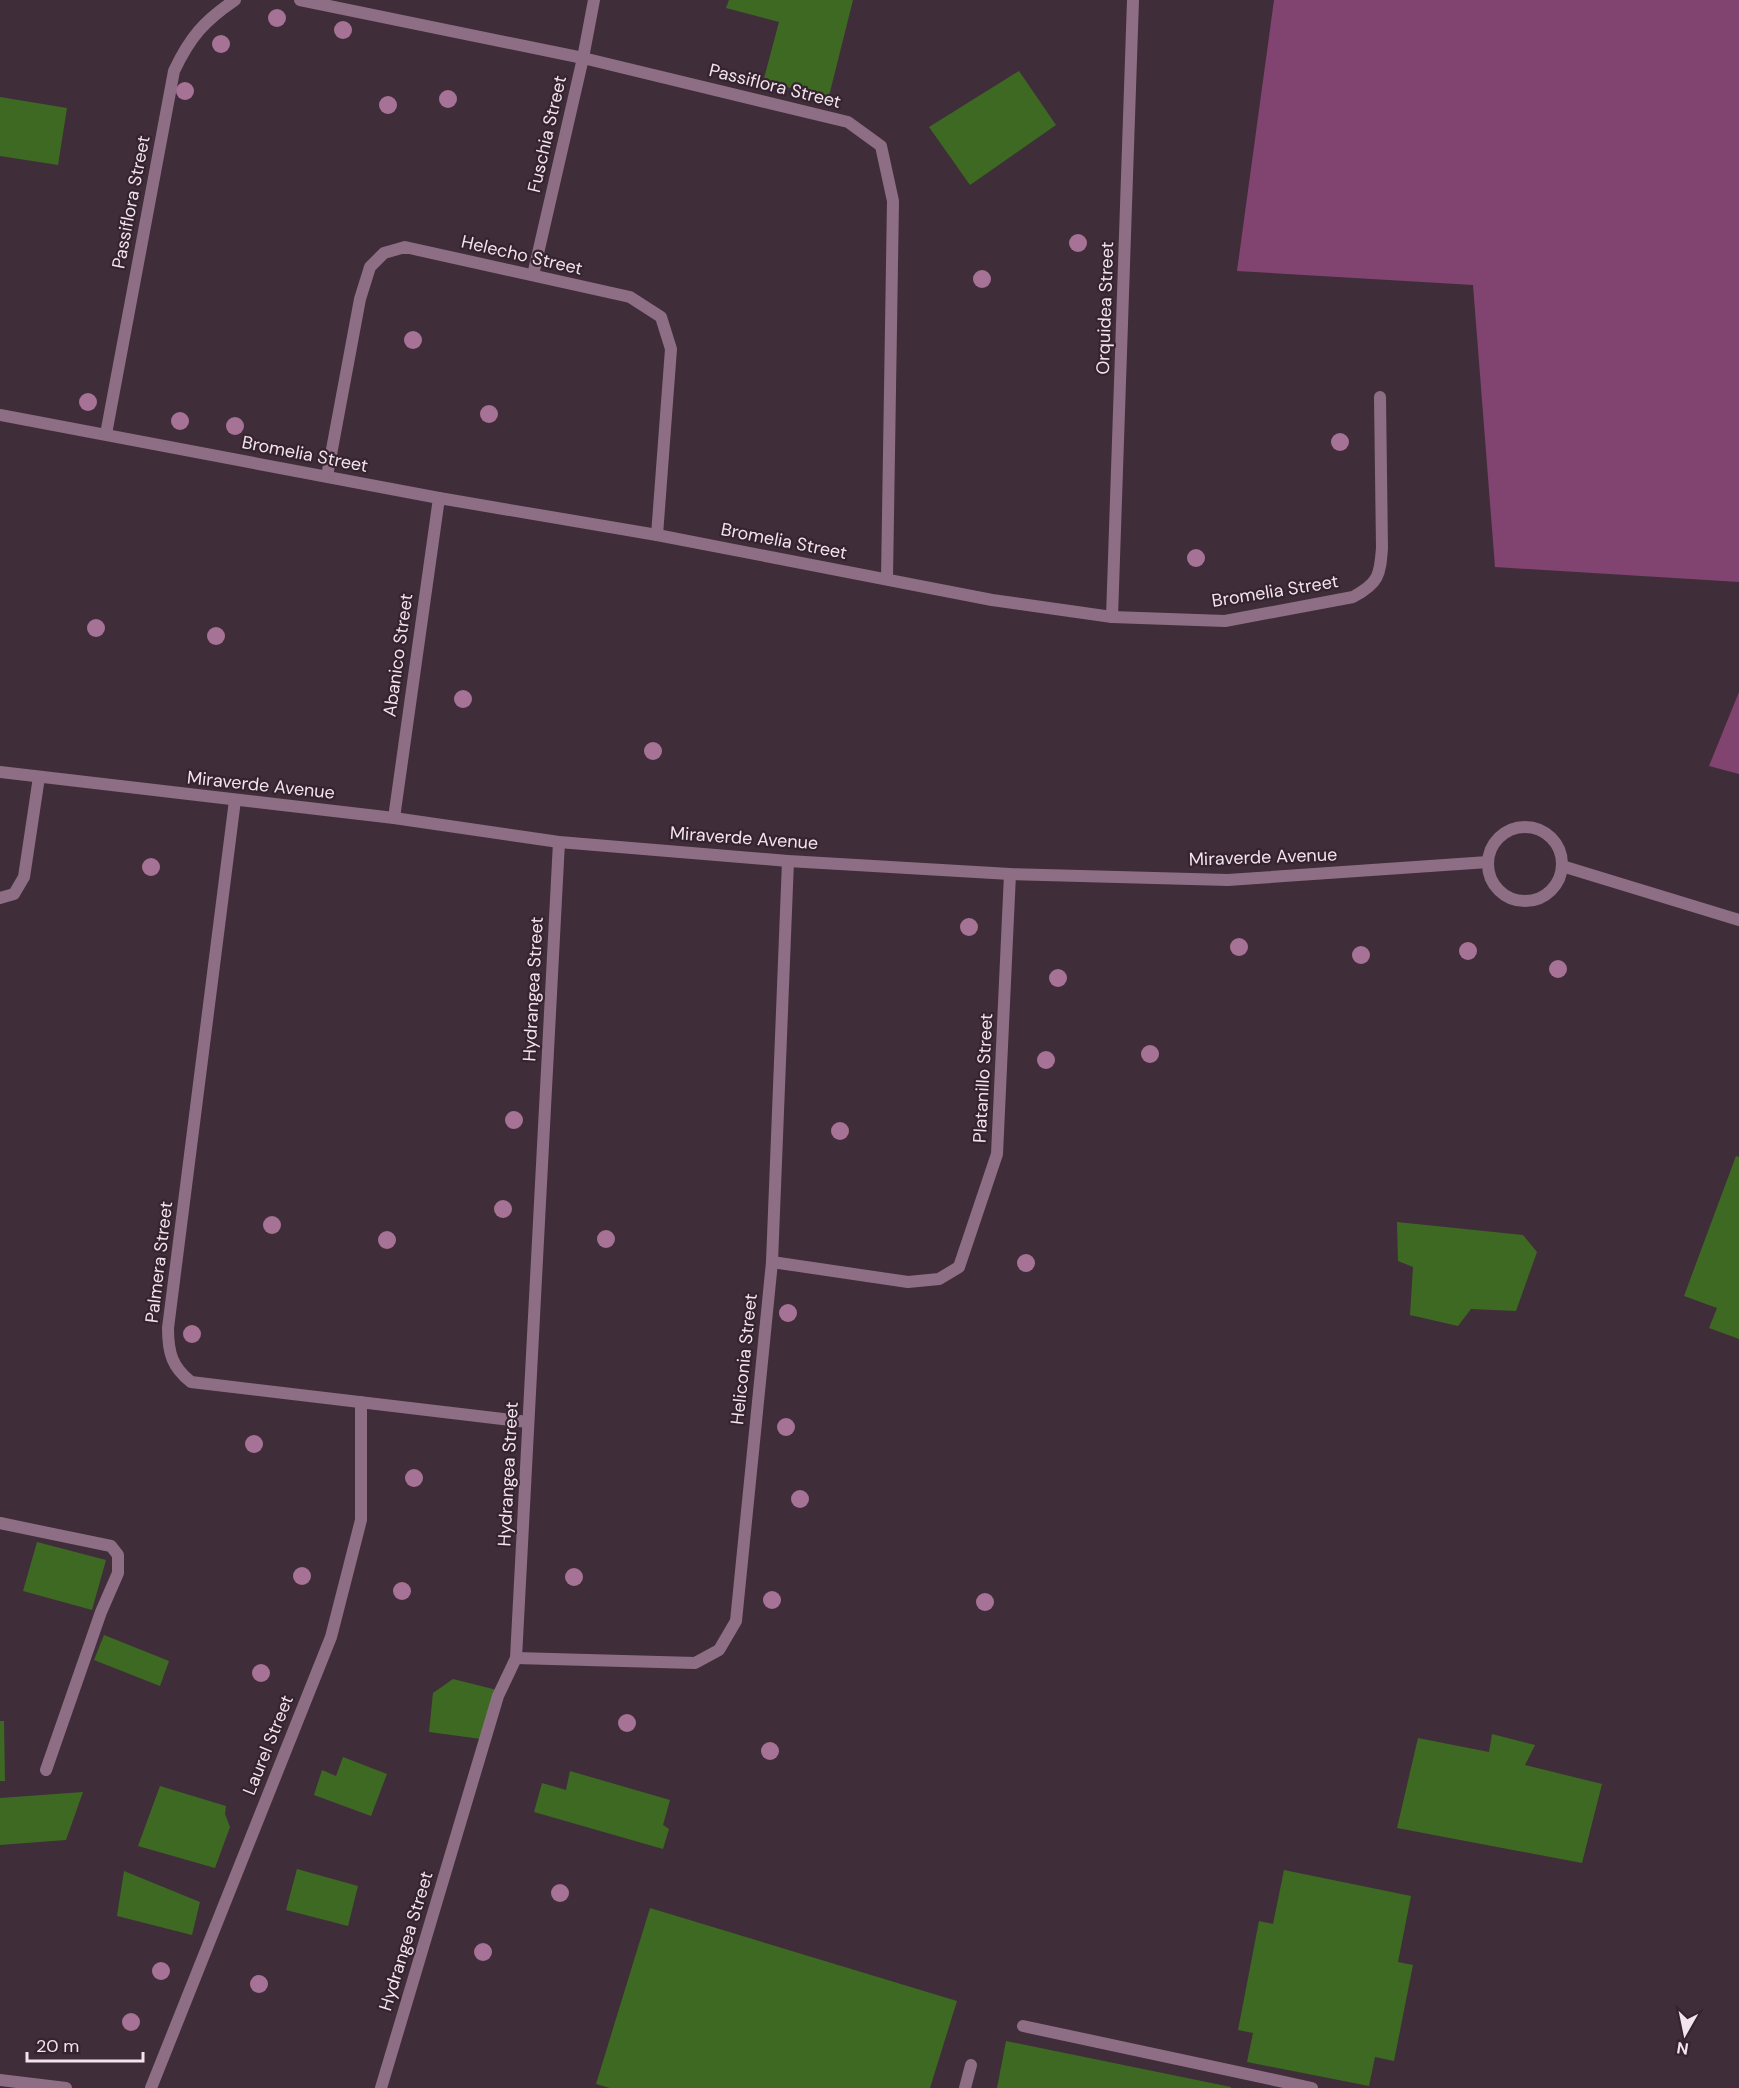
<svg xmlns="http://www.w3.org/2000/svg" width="1739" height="2088" viewBox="0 0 1739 2088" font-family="'DM Sans',sans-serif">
<rect width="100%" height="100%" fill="#402d3a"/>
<g fill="#814370">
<polygon points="1274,0 1739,0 1739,582 1495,567 1473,285 1237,271"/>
<polygon points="1739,692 1739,774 1709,766"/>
</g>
<g fill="#3d6922">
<polygon points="729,0 853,0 829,96 763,82 779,22 726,8"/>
<polygon points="1019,71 1056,125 970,185 929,127"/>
<polygon points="0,97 67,108 58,165 0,156"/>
<polygon points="1736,1156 1739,1157 1739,1339 1709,1328 1717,1308 1684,1296"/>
<polygon points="1397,1222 1523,1235 1537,1252 1516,1311 1471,1309 1458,1326 1410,1315 1413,1267 1398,1261"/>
<polygon points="37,1542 106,1560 92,1610 23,1591"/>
<polygon points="104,1635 169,1661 160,1686 94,1660"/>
<polygon points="453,1679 497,1690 481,1739 429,1732 433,1693"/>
<polygon points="0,1721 4,1721 5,1781 0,1781"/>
<polygon points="1492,1734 1535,1745 1525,1765 1602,1784 1582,1863 1397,1828 1418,1738 1489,1752"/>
<polygon points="343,1757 387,1774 371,1816 314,1795 322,1770 336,1776"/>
<polygon points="570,1771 670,1800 663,1825 669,1829 663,1849 534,1812 542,1783 566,1790"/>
<polygon points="160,1786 226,1806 225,1814 230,1827 215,1868 138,1846"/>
<polygon points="83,1792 66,1840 0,1845 0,1798"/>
<polygon points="297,1869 358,1886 348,1926 286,1910"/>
<polygon points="1284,1870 1411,1896 1398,1962 1413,1965 1394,2061 1375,2057 1369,2086 1247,2062 1253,2033 1238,2030 1259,1921 1273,1924"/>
<polygon points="124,1871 200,1902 192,1935 117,1916"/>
<polygon points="650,1908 957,2001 930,2088 610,2088 596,2084"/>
<polygon points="1006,2041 1231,2087 1231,2088 997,2088"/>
</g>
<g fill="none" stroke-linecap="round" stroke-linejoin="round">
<polyline stroke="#8e6e84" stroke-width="12" points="965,2088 971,2065"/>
<g stroke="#8e6e84" stroke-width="12">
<polyline points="300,0 583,58 848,122 881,146 893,201 887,578"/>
<polyline points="533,275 583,58 594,0"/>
<path d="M 0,415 L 439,498 L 657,535 L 992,600 L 1112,617 L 1225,621 L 1353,597 C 1379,583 1380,575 1382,548 L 1380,397"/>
<path d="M 106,434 L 174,71 C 190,37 204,21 235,0"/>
<polyline points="327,476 360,299 370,267 384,253 405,247 630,297 661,317 671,349 657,535"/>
<polyline points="1112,617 1133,0"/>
<polyline points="0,772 394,818 559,842 788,861 1010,874 1228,880 1488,862"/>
<path d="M 235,800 L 168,1328 C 168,1353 172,1367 191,1382 L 528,1422"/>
<polyline points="394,818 439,498"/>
<circle cx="1525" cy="864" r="37"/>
<polyline points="1562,866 1739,920"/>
<polyline points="0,898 14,894 24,877 39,777"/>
<polyline points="772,1262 908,1282 939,1279 959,1267 997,1154 1010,874"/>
<polyline points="0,1523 111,1546 118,1555 118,1573 101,1612 46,1770"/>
<polyline points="516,1658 695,1663 719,1650 736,1621 772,1262 788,861"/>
<polyline points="1023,2026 1312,2088"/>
<polyline points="0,2080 66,2088"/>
<polyline points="151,2088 331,1637 361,1520 361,1402"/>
<polyline points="381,2088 498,1696 516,1658 559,842"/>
</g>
</g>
<g fill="#a67296">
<circle cx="277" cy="18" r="9"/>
<circle cx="343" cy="30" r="9"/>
<circle cx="221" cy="44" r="9"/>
<circle cx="185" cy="91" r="9"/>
<circle cx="448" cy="99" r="9"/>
<circle cx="388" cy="105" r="9"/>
<circle cx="1078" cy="243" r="9"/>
<circle cx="982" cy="279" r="9"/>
<circle cx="413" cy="340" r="9"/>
<circle cx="88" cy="402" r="9"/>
<circle cx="489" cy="414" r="9"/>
<circle cx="180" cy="421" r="9"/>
<circle cx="235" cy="426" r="9"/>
<circle cx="1340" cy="442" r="9"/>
<circle cx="1196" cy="558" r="9"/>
<circle cx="96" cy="628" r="9"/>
<circle cx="216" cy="636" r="9"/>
<circle cx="463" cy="699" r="9"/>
<circle cx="653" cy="751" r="9"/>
<circle cx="151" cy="867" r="9"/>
<circle cx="969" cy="927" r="9"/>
<circle cx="1239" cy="947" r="9"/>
<circle cx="1468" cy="951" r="9"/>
<circle cx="1361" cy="955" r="9"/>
<circle cx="1558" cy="969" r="9"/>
<circle cx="1058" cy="978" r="9"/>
<circle cx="1150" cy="1054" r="9"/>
<circle cx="1046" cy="1060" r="9"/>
<circle cx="514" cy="1120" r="9"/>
<circle cx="840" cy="1131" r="9"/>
<circle cx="503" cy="1209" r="9"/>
<circle cx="272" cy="1225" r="9"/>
<circle cx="606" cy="1239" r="9"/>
<circle cx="387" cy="1240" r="9"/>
<circle cx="1026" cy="1263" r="9"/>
<circle cx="788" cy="1313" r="9"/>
<circle cx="192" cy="1334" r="9"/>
<circle cx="786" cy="1427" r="9"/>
<circle cx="254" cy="1444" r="9"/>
<circle cx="414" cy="1478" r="9"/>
<circle cx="800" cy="1499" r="9"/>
<circle cx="302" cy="1576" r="9"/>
<circle cx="574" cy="1577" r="9"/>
<circle cx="402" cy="1591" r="9"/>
<circle cx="772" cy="1600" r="9"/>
<circle cx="985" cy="1602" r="9"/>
<circle cx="261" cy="1673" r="9"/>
<circle cx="627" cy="1723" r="9"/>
<circle cx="770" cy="1751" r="9"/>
<circle cx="560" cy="1893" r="9"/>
<circle cx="483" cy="1952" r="9"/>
<circle cx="161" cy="1971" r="9"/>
<circle cx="259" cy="1984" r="9"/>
<circle cx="131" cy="2022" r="9"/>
</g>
<g text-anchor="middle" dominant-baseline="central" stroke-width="4.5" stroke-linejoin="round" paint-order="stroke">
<g font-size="18" fill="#f1e4ed" stroke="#362330">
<text transform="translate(775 86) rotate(14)">Passiflora Street</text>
<text transform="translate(547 134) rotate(-77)">Fuschia Street</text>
<text transform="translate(131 202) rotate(-79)">Passiflora Street</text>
<text transform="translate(522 255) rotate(13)">Helecho Street</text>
<text transform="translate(1105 308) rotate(-88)">Orquidea Street</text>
<text transform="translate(305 454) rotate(11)">Bromelia Street</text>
<text transform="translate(784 541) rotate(11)">Bromelia Street</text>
<text transform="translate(1275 591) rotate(-9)">Bromelia Street</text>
<text transform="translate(398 655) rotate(-82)">Abanico Street</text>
<text transform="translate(261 785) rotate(6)">Miraverde Avenue</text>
<text transform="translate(744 838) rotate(4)">Miraverde Avenue</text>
<text transform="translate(1263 857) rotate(-2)">Miraverde Avenue</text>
<text transform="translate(533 989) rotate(-87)">Hydrangea Street</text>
<text transform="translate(983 1078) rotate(-87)">Platanillo Street</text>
<text transform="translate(159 1262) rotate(-83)">Palmera Street</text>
<text transform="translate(744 1359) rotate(-84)">Heliconia Street</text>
<text transform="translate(508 1474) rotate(-87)">Hydrangea Street</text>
<text transform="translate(268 1745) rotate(-68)">Laurel Street</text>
<text transform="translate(406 1941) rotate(-73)">Hydrangea Street</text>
</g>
</g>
<g transform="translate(1685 2034) rotate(189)" stroke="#362330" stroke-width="4.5" paint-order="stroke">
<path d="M0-4.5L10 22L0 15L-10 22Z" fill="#f1e4ed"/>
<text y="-9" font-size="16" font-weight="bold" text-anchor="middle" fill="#f1e4ed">N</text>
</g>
<path d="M27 2052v9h116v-9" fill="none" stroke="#f1e4ed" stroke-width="3"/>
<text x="36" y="2052" font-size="18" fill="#f1e4ed" stroke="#362330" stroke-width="4.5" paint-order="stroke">20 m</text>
</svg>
